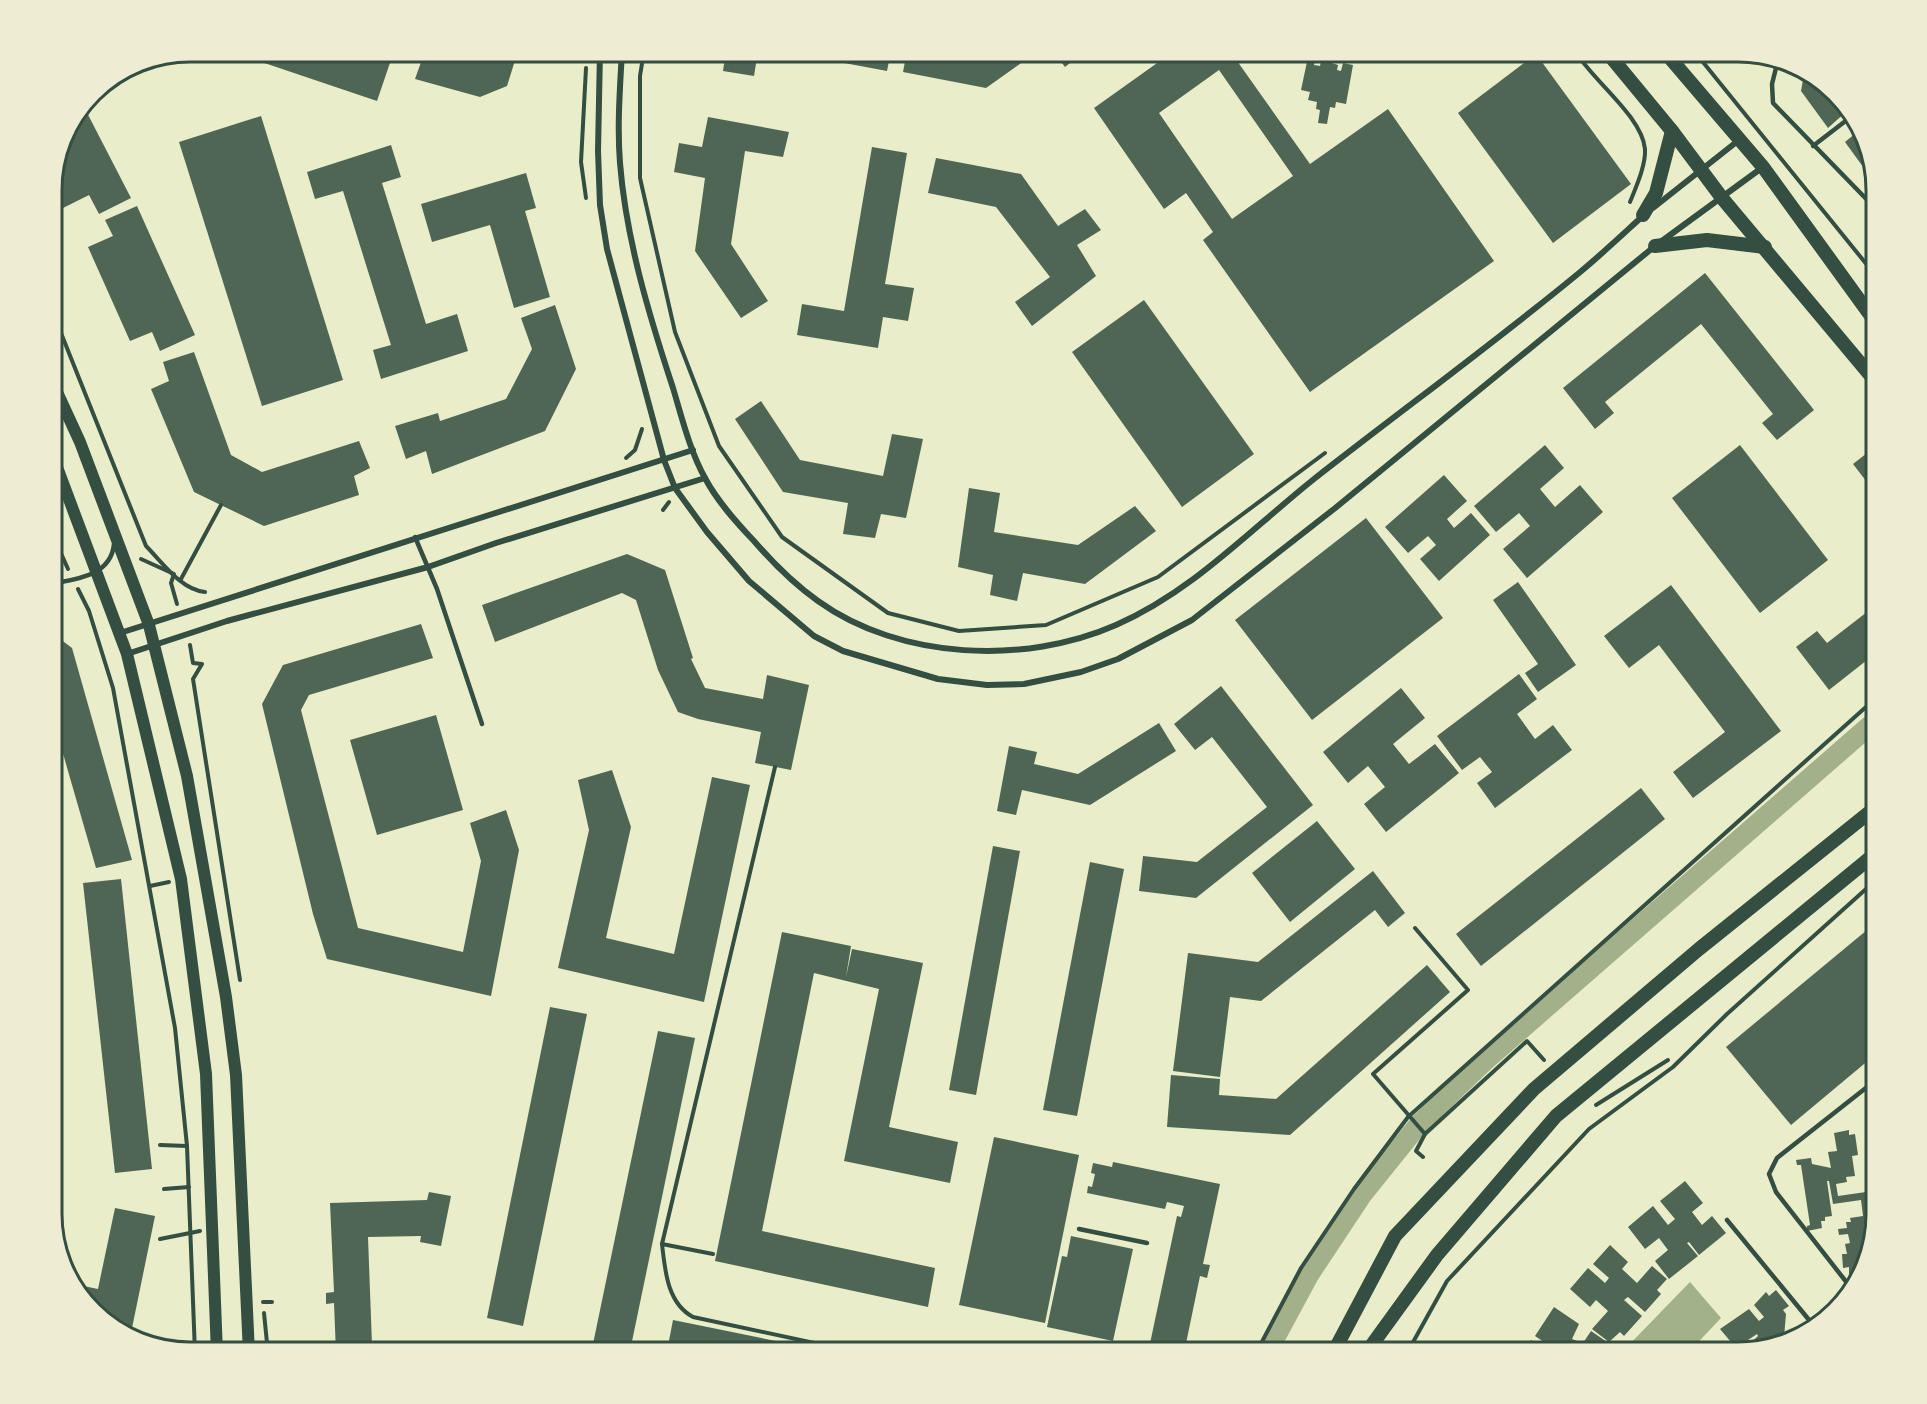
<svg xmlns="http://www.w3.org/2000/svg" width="1927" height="1404" viewBox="0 0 1927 1404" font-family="Arial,sans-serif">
<rect width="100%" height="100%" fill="#e9edc9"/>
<polygon fill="#a3b18a" points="1690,1282 1721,1318 1688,1353 1622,1352"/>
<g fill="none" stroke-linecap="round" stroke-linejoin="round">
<polyline stroke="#a3b18a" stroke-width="20" points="1267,1353 1309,1275 1362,1195 1419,1124 1486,1060 1876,720"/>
</g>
<g fill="#4f6655" fill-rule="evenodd">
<polygon points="229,51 394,51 377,101"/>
<polygon points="425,51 463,51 476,54 477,51 518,51 507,86 480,97 415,79"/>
<polygon points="726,51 758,51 754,76 723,71"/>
<polygon points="780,51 891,51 887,71"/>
<polygon points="907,51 1038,51 986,88 903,72"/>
<polygon points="1053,51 1085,51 1065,67"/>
<path d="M 1174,51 L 1230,51 L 1310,164 L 1388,109 L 1494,261 L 1310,392 L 1203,240 L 1213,232 L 1186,193 L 1164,209 L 1094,108 ZM 1219,70 L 1293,176 L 1232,219 L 1159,113 Z"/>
<polygon points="1315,51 1332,51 1334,54 1332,63 1338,65 1337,70 1341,71 1343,63 1353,65 1346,104 1336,102 1335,108 1330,107 1327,124 1318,123 1320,110 1316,109 1317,102 1308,100 1310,92 1301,90 1308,57 1315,59 1314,65 1320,66 1321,61"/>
<polygon points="1536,54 1631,184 1553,243 1458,113"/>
<polygon points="1804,74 1821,79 1847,111 1828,128 1801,91"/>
<polygon points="83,105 131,198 99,214 89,195 61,209 51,189 65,128"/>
<polygon points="261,116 343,380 262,406 179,142"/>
<polygon points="708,117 789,132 783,157 745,151 731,244 768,301 741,318 695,251 705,178 674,172 679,143 702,147"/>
<polygon points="1862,128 1874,182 1845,142"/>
<polygon points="391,145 401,177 382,183 426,324 457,314 468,351 381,379 373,350 391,345 343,191 315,199 307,172"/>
<polygon points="872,147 907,153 885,284 914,288 908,321 883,317 878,348 797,335 802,304 844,311"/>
<polygon points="936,158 1021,174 1058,226 1085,209 1101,230 1077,245 1096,276 1032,326 1015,302 1050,277 996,207 928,193"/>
<polygon points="526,173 536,208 525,211 550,297 514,308 490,225 432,242 421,204"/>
<polygon points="137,206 195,335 160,351 152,332 130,341 88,247 113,236 105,220"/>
<polygon points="1705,273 1814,410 1777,440 1762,423 1773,414 1701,324 1605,402 1614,413 1595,429 1563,388"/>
<polygon points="1144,300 1254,454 1182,507 1072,352"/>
<polygon points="555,305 576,369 545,431 432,474 426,451 406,459 395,426 438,413 440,421 506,399 532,349 521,318"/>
<polygon points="194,352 231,455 262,472 359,441 370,468 354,476 359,495 264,526 194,492 151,389 169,381 163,362"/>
<polygon points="761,401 800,460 883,476 892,434 923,439 906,518 881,514 875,538 843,534 848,503 783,492 735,419"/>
<polygon points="1545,445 1564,468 1540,489 1555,507 1580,485 1603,512 1527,578 1503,549 1530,526 1519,513 1496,532 1474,506"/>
<polygon points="1740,445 1828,560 1760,613 1672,498"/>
<polygon points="1876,446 1876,494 1853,464"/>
<polygon points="1444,475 1467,501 1447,519 1454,528 1471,513 1490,535 1439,581 1420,559 1436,545 1428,536 1408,553 1385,527"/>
<polygon points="969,488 1000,493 994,532 1078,545 1135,506 1156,531 1085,584 1023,573 1017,601 990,595 993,575 958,567"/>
<polygon points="1366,518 1443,618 1312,720 1235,620"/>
<polygon points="627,554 665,570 693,658 691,659 705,688 763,699 767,675 809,685 791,770 755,763 761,732 698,719 678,712 658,670 636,600 622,593 495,642 482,605"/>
<polygon points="1518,582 1576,665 1538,692 1525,673 1538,664 1493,600"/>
<polygon points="1671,585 1781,731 1693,798 1673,772 1725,732 1659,645 1629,668 1604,636"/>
<polygon points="1876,605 1876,653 1829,690 1796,647 1817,631 1827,643"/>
<polygon points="421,624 433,658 309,695 301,710 358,928 463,952 481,861 470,823 506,810 519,850 491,996 327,959 313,914 262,704 283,665"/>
<polygon points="51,632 72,648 132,860 96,868 51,712"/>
<polygon points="1519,674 1537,699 1517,714 1535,739 1553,725 1572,750 1495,808 1477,783 1492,772 1480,757 1462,770 1437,736"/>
<polygon points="1221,686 1313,805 1196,898 1139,891 1143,856 1197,862 1267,807 1212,737 1195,750 1174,724"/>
<polygon points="1401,688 1425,718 1393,744 1409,764 1435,744 1459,773 1386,832 1364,804 1385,787 1368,766 1348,783 1323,752"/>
<polygon points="436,715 463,810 377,835 350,740"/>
<polygon points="1159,723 1176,751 1090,805 1022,790 1016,815 997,811 1009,746 1037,752 1034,764 1078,774"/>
<polygon points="612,770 631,827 606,938 674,954 712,777 750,785 704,1002 558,968 589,830 578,780"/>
<polygon points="1641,788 1665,819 1481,966 1456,934"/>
<polygon points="1317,821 1355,869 1290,922 1252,873"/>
<polygon points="993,846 1020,851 976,1095 949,1090"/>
<polygon points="1090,862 1124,869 1077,1116 1043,1110"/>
<polygon points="1373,871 1405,913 1388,927 1375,910 1261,1001 1230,997 1220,1077 1173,1071 1188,953 1258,962"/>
<polygon points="121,879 152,1169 115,1173 83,883"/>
<polygon points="1867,930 1876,941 1876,1054 1791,1125 1726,1047"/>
<polygon points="782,932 851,946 846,977 852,949 923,963 889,1127 958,1142 950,1183 844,1161 879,989 814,973 762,1231 935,1268 928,1307 715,1261"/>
<polygon points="1427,965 1450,992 1290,1135 1167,1127 1171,1075 1220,1079 1219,1095 1276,1099"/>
<polygon points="51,997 60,999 52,1031 51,1031"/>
<polygon points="550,1007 587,1014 523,1326 487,1318"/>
<polygon points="658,1031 695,1038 630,1351 593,1344"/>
<polygon points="1876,1121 1876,1157 1870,1155 1867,1123"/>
<polygon points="1849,1130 1849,1135 1855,1134 1858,1155 1852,1156 1855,1176 1846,1177 1847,1182 1836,1184 1838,1196 1873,1191 1871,1178 1876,1177 1876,1215 1855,1277 1849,1278 1849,1267 1843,1268 1842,1254 1847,1254 1845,1244 1850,1243 1848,1234 1839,1235 1838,1229 1847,1228 1846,1222 1851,1222 1850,1218 1863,1216 1861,1200 1833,1204 1829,1181 1827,1181 1832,1216 1825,1217 1825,1221 1821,1221 1822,1228 1807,1231 1807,1226 1810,1225 1801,1165 1797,1165 1796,1160 1811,1158 1812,1164 1831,1168 1828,1152 1837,1151 1834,1133"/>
<polygon points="994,1137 1079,1155 1045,1323 959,1305"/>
<polygon points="1113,1162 1220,1184 1203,1264 1210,1265 1207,1278 1200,1276 1184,1353 1148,1353 1177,1216 1181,1217 1184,1206 1167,1202 1165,1209 1087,1193 1088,1186 1092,1187 1095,1174 1091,1173 1093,1163 1112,1167"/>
<polygon points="1685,1181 1703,1203 1692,1212 1702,1225 1712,1216 1726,1233 1699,1255 1689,1242 1687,1243 1698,1256 1669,1279 1655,1261 1668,1250 1659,1238 1645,1249 1628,1227 1653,1206 1668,1225 1675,1219 1660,1201"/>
<polygon points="429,1192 451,1196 441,1246 420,1242 421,1236 368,1237 372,1345 379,1353 336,1353 334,1303 326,1304 326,1293 334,1292 330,1203 427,1200"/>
<polygon points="115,1208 155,1216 131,1333 106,1325 69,1283 98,1289"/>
<polygon points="1071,1236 1133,1249 1113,1341 1047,1327 1062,1256 1067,1257"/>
<polygon points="1610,1245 1628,1262 1622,1269 1637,1283 1652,1266 1667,1279 1657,1290 1661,1294 1645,1312 1628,1297 1624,1300 1642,1316 1624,1336 1620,1332 1609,1342 1592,1329 1608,1311 1596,1300 1590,1307 1570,1289 1588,1268 1605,1283 1609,1278 1593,1264"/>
<polygon points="1776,1290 1789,1306 1783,1310 1786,1314 1784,1337 1779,1343 1740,1353 1758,1336 1757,1334 1736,1348 1720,1329 1749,1309 1759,1321 1764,1317 1754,1305 1766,1292 1769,1296"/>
<polygon points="1554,1307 1579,1324 1572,1339 1583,1343 1591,1331 1610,1344 1606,1350 1610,1353 1523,1353 1531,1340 1550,1353 1553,1348 1535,1336"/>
<polygon points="673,1320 830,1352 830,1353 674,1353 667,1351"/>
</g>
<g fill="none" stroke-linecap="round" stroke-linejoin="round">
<g stroke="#344e41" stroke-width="4">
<polyline points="644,51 640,76 640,178 675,332 719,446 782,537 888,613 959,631 1046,625 1158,577 1325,453"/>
<path d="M 1575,51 C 1592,80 1642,116 1645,149 C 1646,165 1636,187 1630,202"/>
<polyline points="1694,51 1876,276"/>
<polyline points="586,198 581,162 586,68"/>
<path d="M 51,308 L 146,546 C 162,562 181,590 205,592"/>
<polyline points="51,352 57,365"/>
<polyline points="626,458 635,450 642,429"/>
<polyline points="663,510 669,502"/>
<polyline points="51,531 68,569"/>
<polyline points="141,559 174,574 171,583 177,604"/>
<polyline points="181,579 221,505"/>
<polyline points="78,589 89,611 113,688 175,1028 187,1146 195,1353"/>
<polyline points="190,645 193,663 202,664 193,679 240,980"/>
<path d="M 775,767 L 662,1244 C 665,1270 667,1303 693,1317 L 861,1353"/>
<polyline points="150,886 169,882"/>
<polyline points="1415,928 1468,990 1373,1074 1425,1134"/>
<polyline points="1596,1105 1668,1060"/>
<polyline points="160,1145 187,1146"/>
<polyline points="1423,1157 1416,1151 1425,1134 1527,1041 1544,1060"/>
<polyline points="164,1189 189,1187"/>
<polyline points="160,1239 200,1231"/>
<polyline points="662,1244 713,1254"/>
<polyline points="263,1302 272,1302"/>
<polyline points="264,1313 268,1353"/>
<polyline points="1256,1353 1301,1268 1354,1189 1408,1117 1876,698"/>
<polyline points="1407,1353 1447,1281 1589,1129 1673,1067 1727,1014 1876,880"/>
</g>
<g stroke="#344e41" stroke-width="4.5">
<polyline points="1777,64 1772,84 1773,103 1876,209"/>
<polyline points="1813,146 1852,116"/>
<polyline points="415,537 437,589 482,724"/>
<path d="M 51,584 C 76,579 111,576 114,544"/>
<polyline points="1727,1220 1814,1326"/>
<polyline points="1079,1229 1147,1243"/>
<polyline points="1851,1288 1776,1192 1769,1174 1777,1158 1876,1080"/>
</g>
<g stroke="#344e41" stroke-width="6">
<polyline points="600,51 598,151 600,205 607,249 664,460 675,488 707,532 749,581 814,636 843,651 938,679 987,685 1024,684 1081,672 1118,659 1192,620 1334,509 1655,246 1763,167"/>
<path d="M 622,51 C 620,88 617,126 620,163 C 626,239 649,315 673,388 C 682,418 690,451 705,478 C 717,501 736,522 754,541 C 773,563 794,584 818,601 C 900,660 1025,665 1116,625 C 1192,592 1250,530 1314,479 C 1402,410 1493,344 1579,273 C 1602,254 1623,234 1645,214"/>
<polyline points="1653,208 1739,140"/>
<polyline points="120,633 693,450"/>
<polyline points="127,654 227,621 428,567 496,543 705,478"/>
</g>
<g stroke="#344e41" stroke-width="12">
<polyline points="51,379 80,442 149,625 187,776 226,997 236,1075 249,1353"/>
<polyline points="51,451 127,654 181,879 206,1074 217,1353"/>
</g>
<g stroke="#344e41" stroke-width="14">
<polyline points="1606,51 1672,131 1722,198 1876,382"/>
<polyline points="1664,51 1763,167 1876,323"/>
<polyline points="1643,215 1656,193 1672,131"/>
<polyline points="1655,246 1707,240 1765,247"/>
<polyline points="1333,1353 1395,1236 1534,1089 1699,949 1876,807"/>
<polyline points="1366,1353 1437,1255 1556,1116 1876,853"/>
</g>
</g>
<path d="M0 0H1927V1404H0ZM190 62H1738A128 128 0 0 1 1866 190V1214A128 128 0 0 1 1738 1342H190A128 128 0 0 1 62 1214V190A128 128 0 0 1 190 62Z" fill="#eeecd3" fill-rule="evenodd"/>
<path fill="none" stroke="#344e41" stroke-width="3" d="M190 62H1738A128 128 0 0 1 1866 190V1214A128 128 0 0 1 1738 1342H190A128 128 0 0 1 62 1214V190A128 128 0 0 1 190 62Z"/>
</svg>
